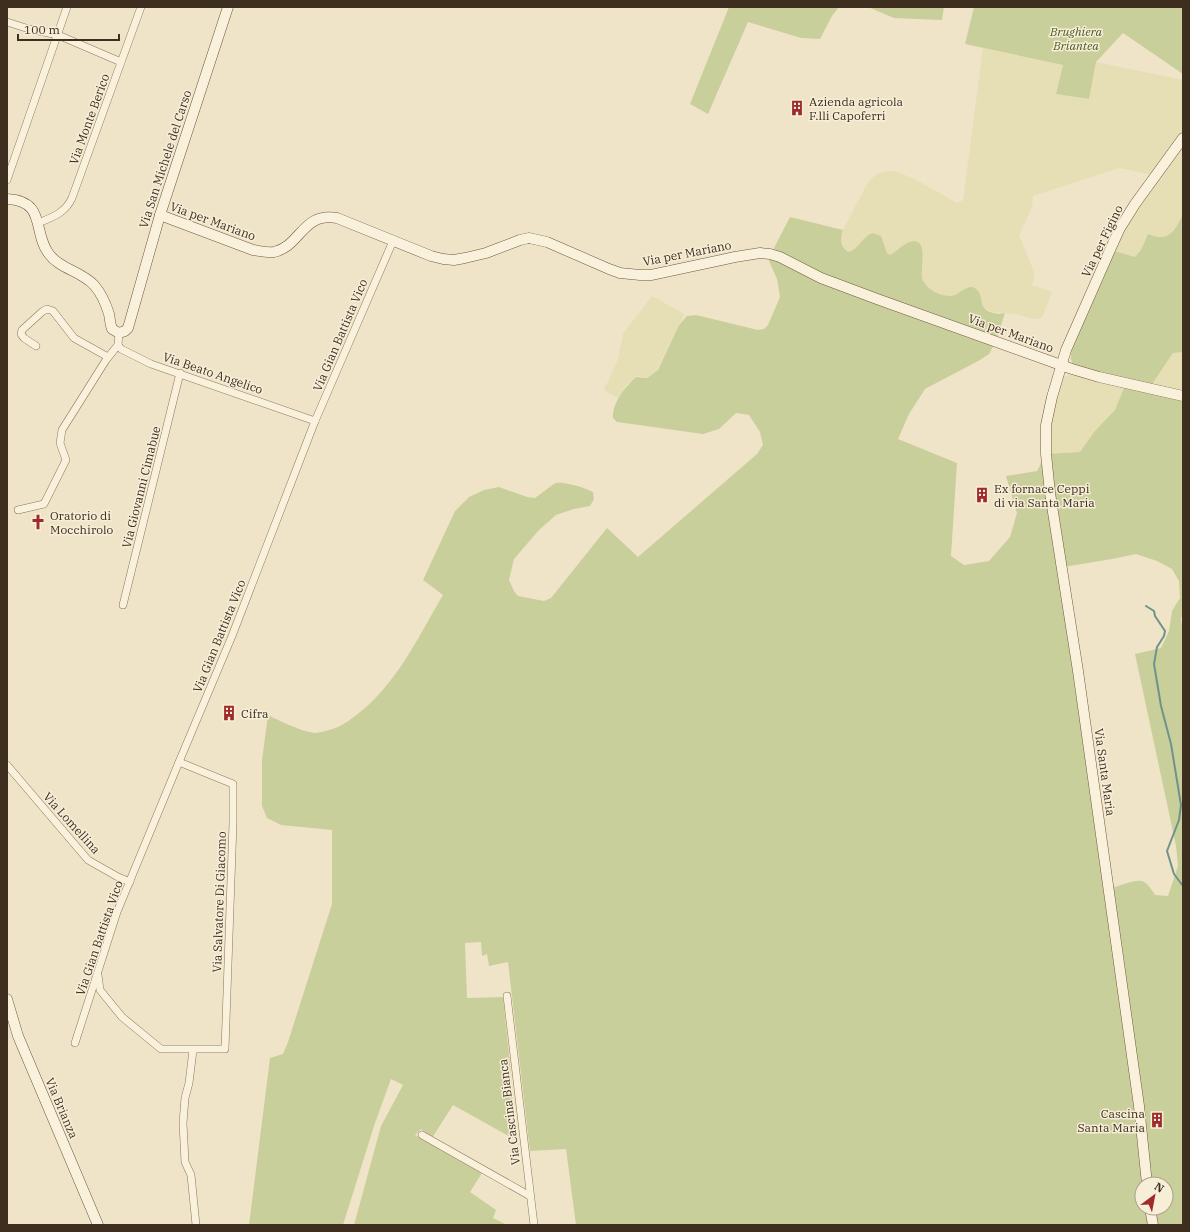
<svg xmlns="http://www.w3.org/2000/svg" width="1190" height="1232" viewBox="0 0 1190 1232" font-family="'IBM Plex Serif',serif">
<rect width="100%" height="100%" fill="#f0e4c8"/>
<g fill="#e6deb5">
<polygon points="983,48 1063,65 1056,94 1089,99 1096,62 1183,80 1183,132 1152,175 1119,168 1033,196 1032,207 1019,235 1034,272 1034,278 1032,285 1052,292 1042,318 1033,319 1016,314 991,312 983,306 980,293 967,287 957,294 952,295 945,296 936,293 930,289 922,281 921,269 923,256 905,244 890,255 887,253 881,236 866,236 854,250 849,252 845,250 842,244 841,236 843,230 867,184 872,178 879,173 893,171 913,178 957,203 963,200"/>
<polygon points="1183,142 1183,214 1175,229 1172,234 1165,237 1156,237 1148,234 1141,250 1135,257 1114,251 1137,208"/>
<polygon points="652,296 684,314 657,370 647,377 636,376 627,384 618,398 604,390 618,359 623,334"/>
<polygon points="1183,352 1183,394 1150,387 1173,353"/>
<polygon points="1070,375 1078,376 1124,388 1115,410 1094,432 1080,452 1048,454 1050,417 1063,377"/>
</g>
<g fill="#c9cf9b" fill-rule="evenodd">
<polygon points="729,7 839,7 832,16 820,39 801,38 748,22 708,114 690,104"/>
<polygon points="868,7 944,7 942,20 894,18"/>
<polygon points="974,7 1183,7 1183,74 1123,33 1096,62 1089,99 1056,94 1063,65 965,44"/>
<path d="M 1183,214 L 1183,352 L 1173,353 L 1150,387 L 1073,365 L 1071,359 L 1071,353 L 1095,293 L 1114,251 L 1135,257 L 1141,250 L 1148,234 C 1169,243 1175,231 1183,214 Z"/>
<path d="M 790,217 L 843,230 C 840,239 840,247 849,252 C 860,248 862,236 873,233 L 881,236 L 887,253 L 890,255 C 896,252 901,246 907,243 C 932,233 918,271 923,281 C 926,286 932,291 937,293 C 943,296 951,297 957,294 C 964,290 969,284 976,289 C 981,293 981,298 982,303 C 984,313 997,315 1005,313 L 996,341 L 989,354 L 980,360 L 925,389 L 909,414 L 898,439 L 957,463 L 951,556 L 964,565 L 989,561 L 1010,537 L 1017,513 L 1006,476 L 1037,471 L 1046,454 L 1080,452 L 1094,432 L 1115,410 L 1124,388 L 1183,400 L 1183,617 L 1181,617 L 1183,637 L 1183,1225 L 576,1225 L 566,1149 L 530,1151 L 508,962 L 489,966 L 487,954 L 482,956 L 481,942 L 465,943 L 467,998 L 503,997 L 510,1065 L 516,1140 L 453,1105 L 432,1138 L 421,1129 L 415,1135 L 482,1173 L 470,1192 L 496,1210 L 493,1218 L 507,1225 L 354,1225 L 381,1126 L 403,1085 L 391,1079 L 375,1123 L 343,1225 L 249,1225 L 270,1058 L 283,1054 L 288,1042 L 332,904 L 332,830 L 281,825 L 267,818 L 262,806 L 262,760 L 268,715 C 282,722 298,730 314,733 C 318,733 324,731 329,730 C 339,728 347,722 355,716 C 396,686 418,637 443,595 L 423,580 L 455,511 L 469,497 L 484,490 L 499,487 L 527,497 L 535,498 C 541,494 550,486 556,483 C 563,481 587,488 593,492 L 594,499 L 590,506 L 574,509 L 556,515 L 539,530 L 514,559 L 509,580 L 514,591 L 518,596 L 544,601 L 551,598 L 607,528 L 638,557 L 757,454 L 763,445 L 760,432 L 749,415 L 736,413 L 719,429 L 703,434 L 617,422 L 613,418 C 612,403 625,387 636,377 L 647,378 L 658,370 L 679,325 L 687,316 L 696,315 L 758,330 L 764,329 L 768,325 L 780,297 L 777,279 L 769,261 L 775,246 ZM 1136,554 L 1157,561 L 1172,569 L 1179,581 L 1180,598 L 1172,611 L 1169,631 L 1161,648 L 1135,654 L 1176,846 L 1178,866 L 1168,896 L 1155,895 C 1152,890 1148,883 1142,881 C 1135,879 1116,887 1108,889 L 1064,567 L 1112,559 ZM 1142,1184 L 1166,1184 L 1166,1208 L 1142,1208 Z"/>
</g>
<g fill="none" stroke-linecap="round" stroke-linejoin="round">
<polyline stroke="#6f938a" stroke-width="2" points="1146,606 1154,611 1155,616 1165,631 1164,636 1157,647 1154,664 1161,706 1171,744 1181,805 1179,820 1167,851 1174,874 1183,886"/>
<defs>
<g id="street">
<polyline points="7,22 29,29 58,35 121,62"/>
<polyline points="7,180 67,7"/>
<path d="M 38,223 C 53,217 65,213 72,198 L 141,7"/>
<polyline points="119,333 118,345 121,349 151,364 315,421"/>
<polyline points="36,346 24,338 21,334 22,330 43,311 47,309 53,311 74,338 108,357"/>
<polyline points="18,510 44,504 66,460 60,443 62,430 106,360 118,345"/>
<polyline points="123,605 180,373"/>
<polyline points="7,765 88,860 118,877 130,882"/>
<polyline points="98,975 100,990 122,1017 161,1049 225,1049 233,823 233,784 179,762"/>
<polyline points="507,996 534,1225"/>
<polyline points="75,1043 117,912 179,762 232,636 315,421 393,241"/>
<polyline points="193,1050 189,1083 185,1098 183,1123 185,1162 191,1175 196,1225"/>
<polyline points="422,1135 530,1196"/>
</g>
<g id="secondary">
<path d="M 7,199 C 47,201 32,232 49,254 C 60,269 81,271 94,285 C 101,293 106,304 109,314 C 110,319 110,324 112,329 L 119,333 L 125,331 L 128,328 L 160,215 L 228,7"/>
<path d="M 160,215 L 253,250 C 260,251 267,253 274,252 C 301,246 302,212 337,218 L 431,256 L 443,259 L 454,260 L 465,258 L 486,253 L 520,240 L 529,238 L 547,242 L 609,269 L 620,273 L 640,275 L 651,275 L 735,257 L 760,253 L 770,254 L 780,257 L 821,278 L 877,299 L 1072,369 L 1099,377 L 1183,396"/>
<polyline points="7,999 18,1036 98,1225"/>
<polyline points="1147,1184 1139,1106 1078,671 1050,493 1046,454 1046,425 1052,397 1066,350 1110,250 1120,228 1135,204 1183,138"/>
<polyline points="1150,1208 1153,1225"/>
</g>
</defs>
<use href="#street" stroke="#8d765c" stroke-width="8"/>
<use href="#secondary" stroke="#6f573f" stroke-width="11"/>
<use href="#street" stroke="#faf1dc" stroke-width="7"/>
<use href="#secondary" stroke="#faf1dc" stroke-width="10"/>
</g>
<defs>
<symbol id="building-bare" viewBox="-9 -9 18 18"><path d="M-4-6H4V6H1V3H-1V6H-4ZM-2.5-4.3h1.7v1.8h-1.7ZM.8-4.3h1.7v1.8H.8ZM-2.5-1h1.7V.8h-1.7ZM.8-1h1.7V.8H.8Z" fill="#9e2a2b" stroke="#f7eed8" stroke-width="2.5" paint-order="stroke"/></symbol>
<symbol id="church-bare" viewBox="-9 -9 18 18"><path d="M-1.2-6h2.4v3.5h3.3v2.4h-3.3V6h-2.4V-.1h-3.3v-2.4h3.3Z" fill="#9e2a2b" stroke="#f7eed8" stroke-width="2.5" paint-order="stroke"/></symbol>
</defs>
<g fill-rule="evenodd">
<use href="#building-bare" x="786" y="97" width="22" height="22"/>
<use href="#building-bare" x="971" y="484" width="22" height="22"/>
<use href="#church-bare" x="27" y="511" width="22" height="22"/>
<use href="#building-bare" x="218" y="702" width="22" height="22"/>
<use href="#building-bare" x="1146" y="1109" width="22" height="22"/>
</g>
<g text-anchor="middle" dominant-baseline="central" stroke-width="3" stroke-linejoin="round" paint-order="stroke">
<g font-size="12" font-style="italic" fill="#4d5a26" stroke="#f7eed8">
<text x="1076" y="31">Brughiera<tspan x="1076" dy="14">Briantea</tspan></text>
</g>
<g font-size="12" fill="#3d2e20" stroke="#f7eed8" text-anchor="start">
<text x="809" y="101">Azienda agricola<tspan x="809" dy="14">F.lli Capoferri</tspan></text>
<text x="994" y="488">Ex fornace Ceppi<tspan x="994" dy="14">di via Santa Maria</tspan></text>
<text x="50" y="515">Oratorio di<tspan x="50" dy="14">Mocchirolo</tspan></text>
<text x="241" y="713">Cifra</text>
<text x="1145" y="1113" text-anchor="end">Cascina<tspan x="1145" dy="14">Santa Maria</tspan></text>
</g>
<g font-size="12" fill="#3d2e20" stroke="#f7eed8">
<text transform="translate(89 119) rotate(-70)">Via Monte Berico</text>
<text transform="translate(165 159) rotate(-72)">Via San Michele del Carso</text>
<text transform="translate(213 221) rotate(20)">Via per Mariano</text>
<text transform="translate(1102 241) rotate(-64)">Via per Figino</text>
<text transform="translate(687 253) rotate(-11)">Via per Mariano</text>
<text transform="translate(1011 333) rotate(20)">Via per Mariano</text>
<text transform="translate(340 335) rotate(-67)">Via Gian Battista Vico</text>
<text transform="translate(213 373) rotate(19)">Via Beato Angelico</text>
<text transform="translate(141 487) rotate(-76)">Via Giovanni Cimabue</text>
<text transform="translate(219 636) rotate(-68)">Via Gian Battista Vico</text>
<text transform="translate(1105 772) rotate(82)">Via Santa Maria</text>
<text transform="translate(72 823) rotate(48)">Via Lomellina</text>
<text transform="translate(219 902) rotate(-88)">Via Salvatore Di Giacomo</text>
<text transform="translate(99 938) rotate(-71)">Via Gian Battista Vico</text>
<text transform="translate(62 1108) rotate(67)">Via Brianza</text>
<text transform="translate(509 1112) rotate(-97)">Via Cascina Bianca</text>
</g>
</g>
<rect width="1190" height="1232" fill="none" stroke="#3d2e20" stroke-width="16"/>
<g transform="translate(1154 1196) rotate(32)"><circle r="19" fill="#f7eed8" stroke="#ada18e"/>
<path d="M0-3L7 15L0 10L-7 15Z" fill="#9e2a2b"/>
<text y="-6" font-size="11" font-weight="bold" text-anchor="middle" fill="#3d2e20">N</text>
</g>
<path d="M18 34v6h101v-6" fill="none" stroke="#3d2e20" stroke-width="2"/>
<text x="24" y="34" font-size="12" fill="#3d2e20" stroke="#f7eed8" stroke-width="3" paint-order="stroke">100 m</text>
</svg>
